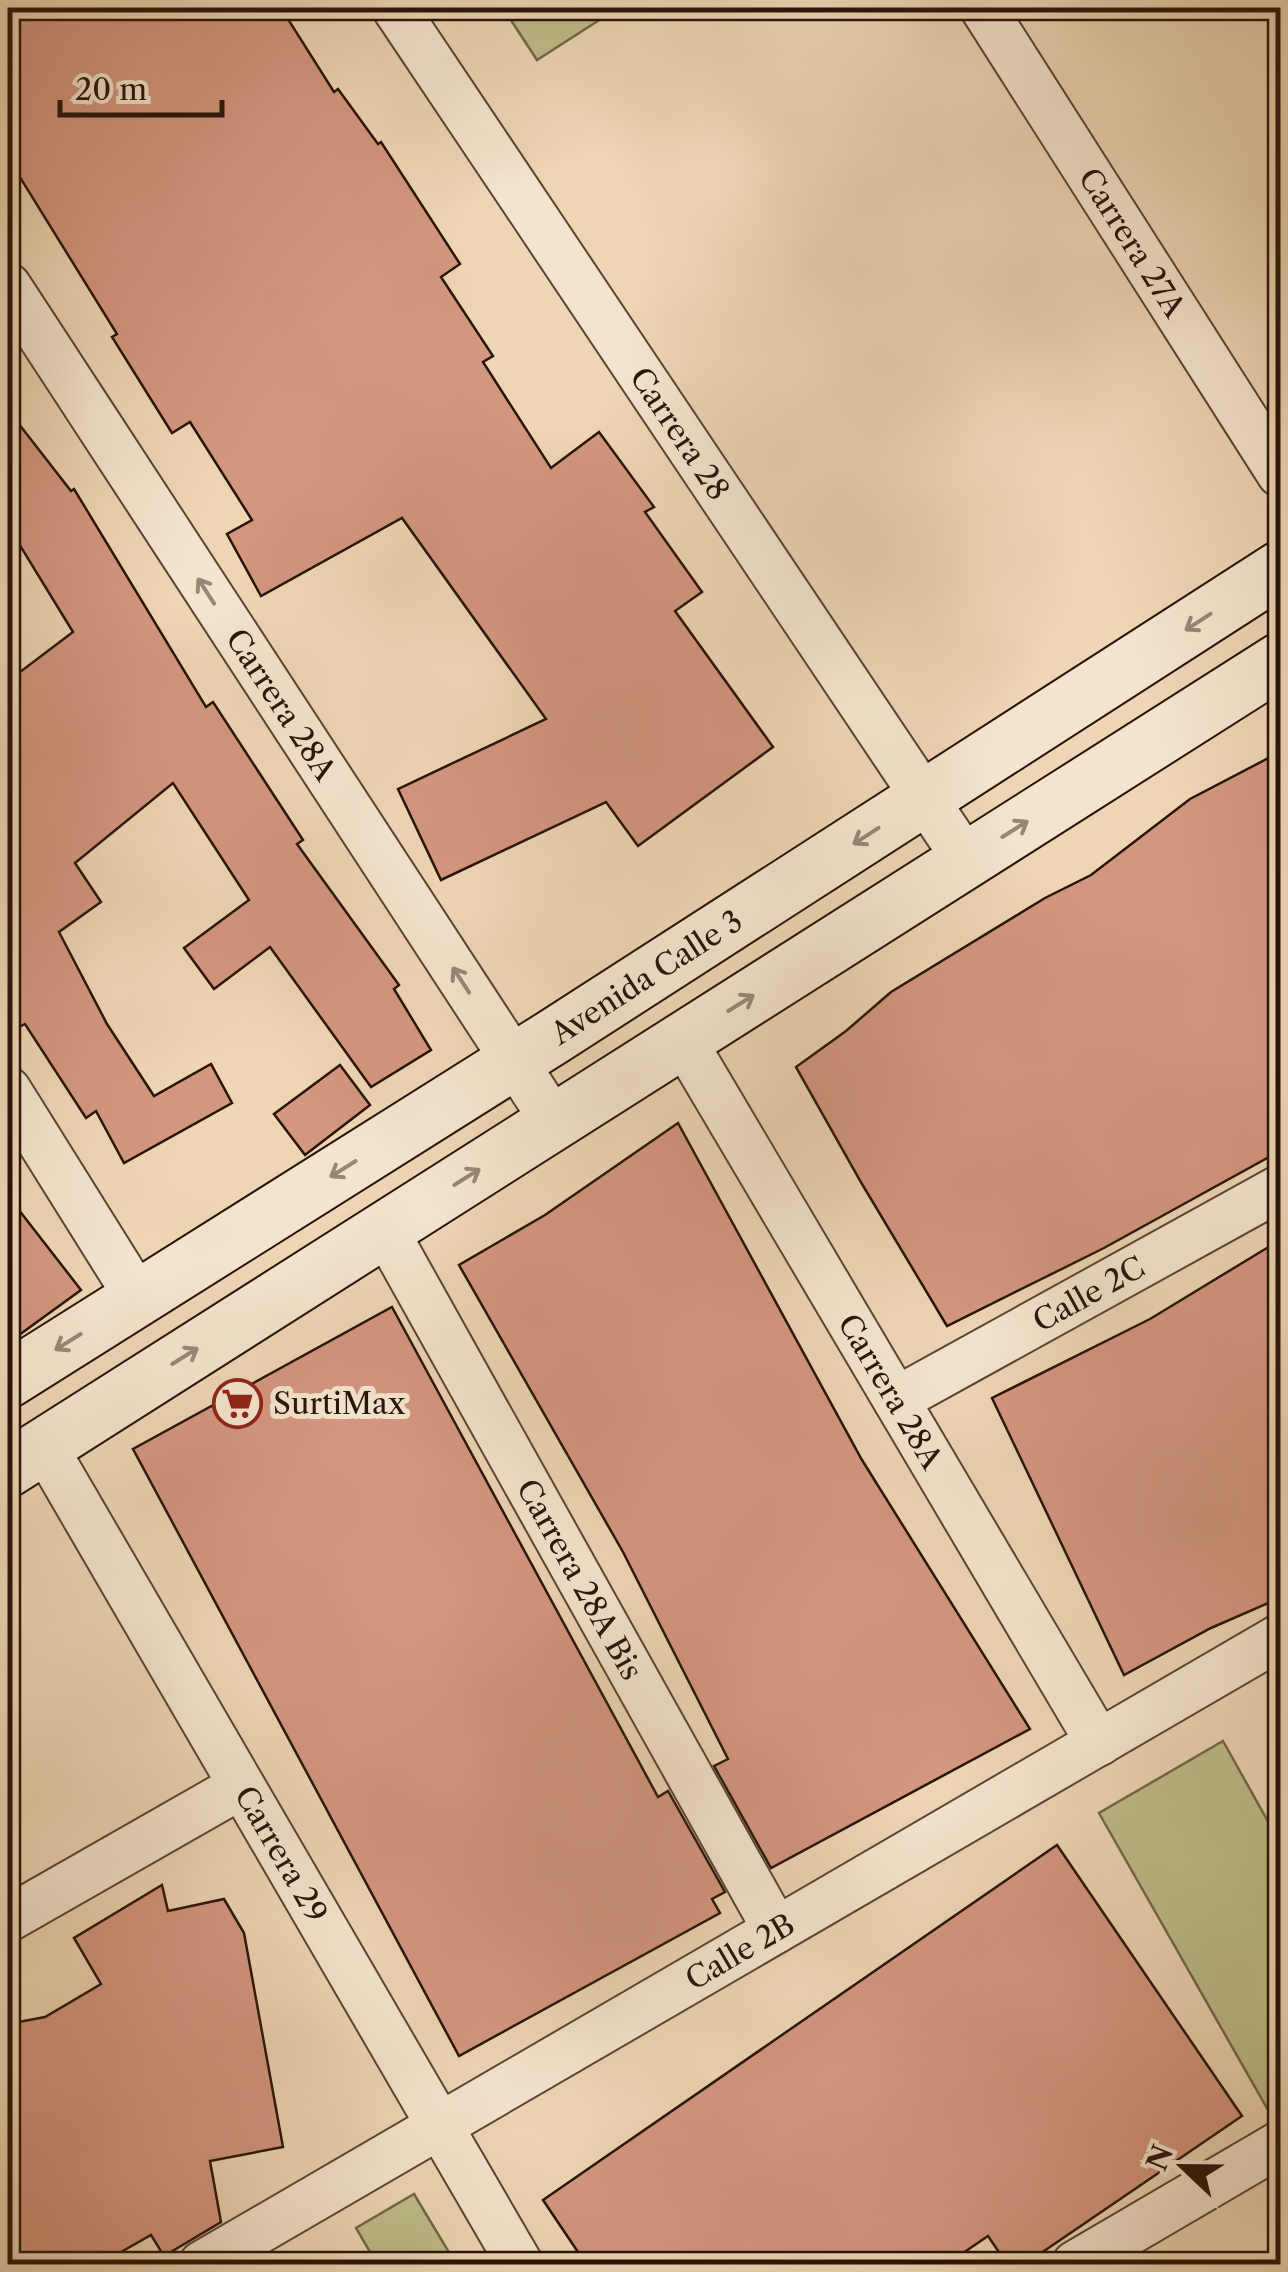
<svg xmlns="http://www.w3.org/2000/svg" width="1288" height="2272" viewBox="0 0 1288 2272" font-family="'Libre Caslon Text',serif">
<rect width="100%" height="100%" fill="#eed5b4"/>
<filter id="stains"><feTurbulence type="fractalNoise" baseFrequency=".002" numOctaves="4"/><feColorMatrix values="0 0 0 0 .2 0 0 0 0 .09 0 0 0 0 .02 0 0 0 .5 -.17"/></filter>
<radialGradient id="worn" r=".72"><stop offset=".6" stop-color="#630" stop-opacity="0"/><stop offset="1" stop-color="#630" stop-opacity=".3"/></radialGradient>
<g fill="#bebc8a" stroke="#72684a" stroke-width="2.5">
<polygon points="503,8 618,8 537,60"/>
<polygon points="1223,1741 1280,1843 1280,2103 1268,2110 1099,1813"/>
<polygon points="414,2194 456,2264 377,2264 356,2228"/>
</g>
<g fill="#d3967f" stroke="#27150a" stroke-width="2.5">
<polygon points="8,8 281,8 334,92 338,89 378,144 381,142 460,264 441,277 493,356 483,362 551,468 599,432 654,507 645,512 702,592 675,611 773,747 638,846 606,802 441,880 398,789 546,719 402,518 261,596 227,534 252,520 190,422 172,433 112,337 117,334 8,158"/>
<polygon points="8,410 71,491 74,489 206,707 213,702 303,840 297,844 399,985 394,989 431,1050 371,1087 270,947 214,989 184,948 249,900 173,783 75,863 101,902 59,932 107,1024 154,1096 211,1064 232,1103 124,1163 96,1111 86,1118 25,1024 19,1027 8,1004 8,681 73,632 8,526"/>
<polygon points="1280,752 1280,1151 1104,1248 947,1326 862,1184 796,1067 846,1031 891,992 1045,898 1091,875 1190,799"/>
<polygon points="340,1065 370,1105 305,1155 274,1114"/>
<polygon points="678,1123 862,1460 1030,1729 771,1868 714,1766 728,1759 623,1552 459,1265 545,1215"/>
<polygon points="8,1196 81,1290 8,1343"/>
<polygon points="1280,1240 1280,1598 1211,1628 1124,1675 992,1398 1150,1319"/>
<polygon points="392,1307 658,1797 668,1791 725,1892 712,1899 720,1913 459,2056 133,1449"/>
<polygon points="1057,1845 1242,2116 1025,2264 1007,2264 988,2236 947,2264 586,2264 543,2200"/>
<polygon points="162,1885 168,1911 224,1899 244,1933 283,2147 210,2161 221,2222 164,2256 151,2235 100,2264 8,2264 8,2024 45,2017 101,1984 74,1938"/>
</g>
<g fill="none" stroke-linecap="round" stroke-linejoin="round">
<defs>
<g id="street">
<path id="s1" d="M 395,8 L 966,860"/>
<path id="s2" d="M 983,8 L 1280,474"/>
<path id="s3" d="M 8,286 L 554,1122"/>
<path id="s4" d="M 683,1040 L 1099,1743"/>
<polyline points="8,1090 138,1298"/>
<path id="s5" d="M 385,1230 L 776,1930"/>
<path id="s6" d="M 896,1400 L 1280,1188"/>
<path id="s7" d="M 44,1446 L 520,2264"/>
<polyline points="8,1919 241,1786"/>
<path id="s8" d="M 202,2264 L 1280,1637"/>
<polyline points="1075,2264 1280,2144"/>
</g>
<g id="secondary">
<path id="s9" d="M 8,1380 L 553,1037 L 1280,569"/>
<polyline points="8,1469 1280,661"/>
</g>
</defs>
<use href="#street" stroke="#594534" stroke-width="49"/>
<use href="#secondary" stroke="#27150a" stroke-width="59"/>
<use href="#street" stroke="#f4e4ce" stroke-width="45"/>
<use href="#secondary" stroke="#f4e4ce" stroke-width="55"/>
</g>
<defs><path id="oneway-shaft" d="M-6 0H5M1.5-3L5.5 0L1.5 3" fill="none" stroke-width="1.6" stroke-linecap="round" stroke-linejoin="round" transform="scale(2.5)"/></defs>
<g stroke="#988776">
<use href="#oneway-shaft" transform="translate(206 591) rotate(-123)"/>
<use href="#oneway-shaft" transform="translate(1198 622) rotate(147)"/>
<use href="#oneway-shaft" transform="translate(1015 829) rotate(-32)"/>
<use href="#oneway-shaft" transform="translate(866 836) rotate(147)"/>
<use href="#oneway-shaft" transform="translate(461 980) rotate(-123)"/>
<use href="#oneway-shaft" transform="translate(741 1003) rotate(-32)"/>
<use href="#oneway-shaft" transform="translate(343 1169) rotate(148)"/>
<use href="#oneway-shaft" transform="translate(467 1177) rotate(-32)"/>
<use href="#oneway-shaft" transform="translate(68 1342) rotate(148)"/>
<use href="#oneway-shaft" transform="translate(185 1356) rotate(-32)"/>
</g>
<defs>
<symbol id="supermarket-ring" viewBox="-11 -11 22 22"><circle r="9.5" fill="#f4e4ce" stroke="#8f2418" stroke-width="1.5"/><path d="M-6-5.5h2.5l.6 2H6L4.5 2H-2.5L-4.4-4H-6ZM-1.5 3.2a1.3 1.3 0 1 0 .1 0ZM3 3.2a1.3 1.3 0 1 0 .1 0Z" fill="#8f2418"/></symbol>
</defs>
<g fill-rule="evenodd">
<use href="#supermarket-ring" x="210" y="1376" width="55" height="55"/>
</g>
<g text-anchor="middle" dominant-baseline="central" stroke-width="10" stroke-linejoin="round" paint-order="stroke">
<g font-size="30" fill="#27150a" stroke="#f4e4ce">
<text stroke="none"><textPath href="#s2" startOffset="278">Carrera 27A</textPath></text>
<text stroke="none"><textPath href="#s1" startOffset="512">Carrera 28</textPath></text>
<text stroke="none"><textPath href="#s3" startOffset="500">Carrera 28A</textPath></text>
<text stroke="none"><textPath href="#s9" startOffset="755">Avenida Calle 3</textPath></text>
<text stroke="none"><textPath href="#s6" startOffset="220">Calle 2C</textPath></text>
<text stroke="none"><textPath href="#s4" startOffset="408">Carrera 28A</textPath></text>
<text stroke="none"><textPath href="#s5" startOffset="400">Carrera 28A Bis</textPath></text>
<text stroke="none"><textPath href="#s7" startOffset="472">Carrera 29</textPath></text>
<text stroke="none"><textPath href="#s8" startOffset="622">Calle 2B</textPath></text>
</g>
<g font-size="30" fill="#27150a" stroke="#f4e4ce" text-anchor="start">
<text x="273" y="1403">SurtiMax</text>
</g>
</g>
<rect width="1288" height="2272" fill="none" stroke="#eed5b4" stroke-width="40"/>
<rect x="10" y="10" width="1268" height="2252" fill="none" stroke="#27150a" stroke-width="5"/>
<rect x="20" y="20" width="1248" height="2232" fill="none" stroke="#27150a" stroke-width="2.5"/>
<g transform="translate(1183 2167) rotate(292)" stroke="#f4e4ce" stroke-width="8" paint-order="stroke">
<path d="M0-8L18 38L0 25L-18 38Z" fill="#27150a"/>
<text y="-15" font-size="28" font-weight="bold" text-anchor="middle" fill="#27150a">N</text>
</g>
<path d="M60 100v15h162v-15" fill="none" stroke="#27150a" stroke-width="5"/>
<text x="75" y="100" font-size="30" fill="#27150a" stroke="#f4e4ce" stroke-width="8" paint-order="stroke">20 m</text>
<rect width="100%" height="100%" filter="url(#stains)"/>
<rect width="100%" height="100%" fill="url(#worn)"/>
</svg>
